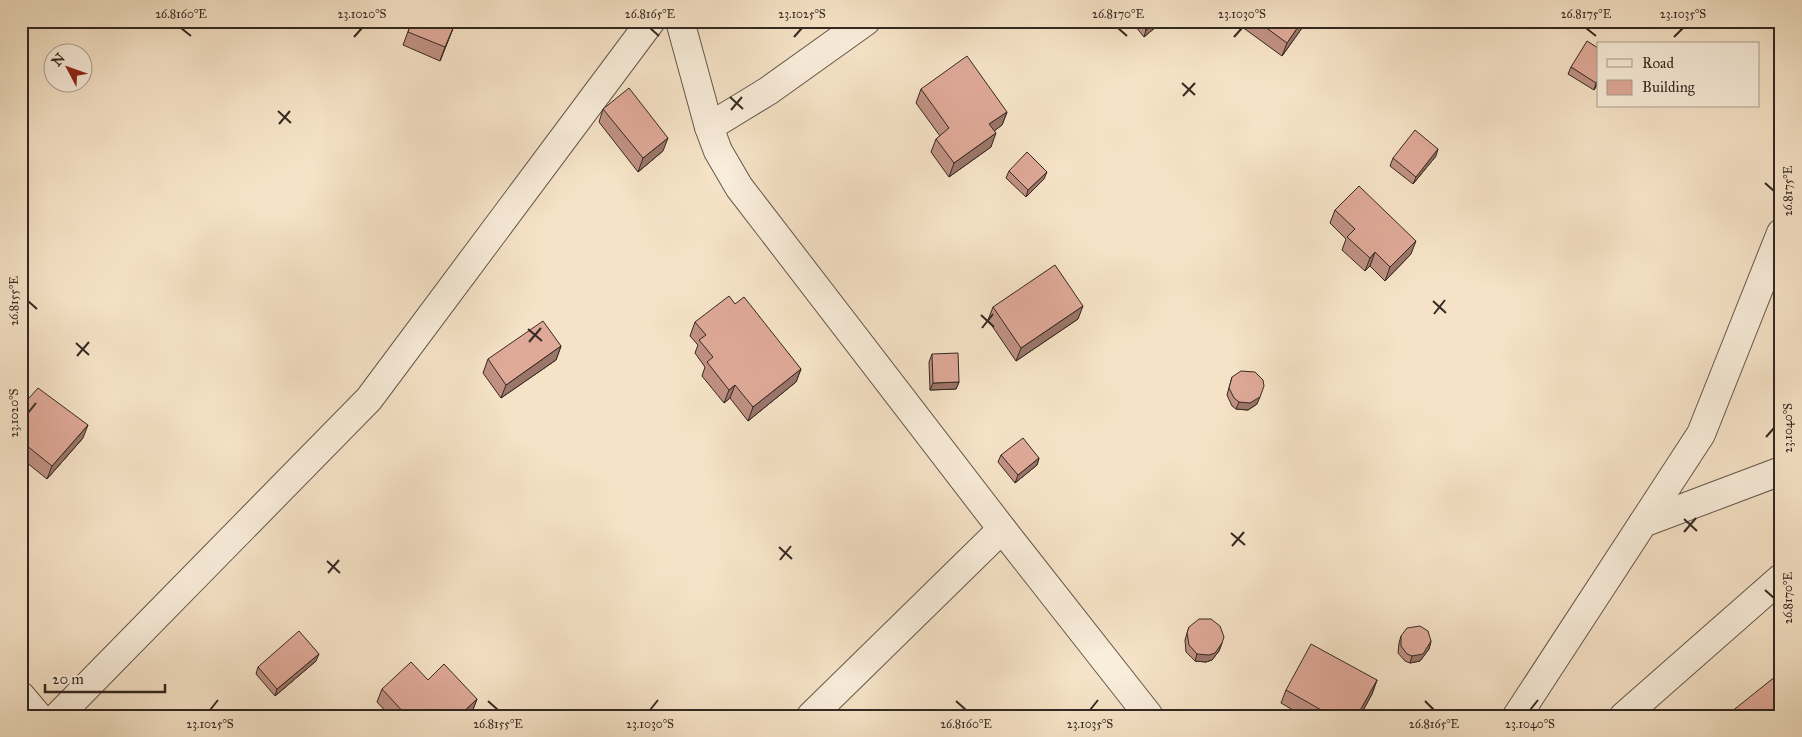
<svg xmlns="http://www.w3.org/2000/svg" width="1802" height="737" viewBox="0 0 1802 737" font-family="'IM FELL Great Primer',serif">
<rect width="100%" height="100%" fill="#f6e3c7"/>
<filter id="stains"><feTurbulence type="fractalNoise" baseFrequency=".004" numOctaves="4"/><feColorMatrix values="0 0 0 0 .2 0 0 0 0 .09 0 0 0 0 .02 0 0 0 .5 -.17"/></filter>
<radialGradient id="worn" r=".72"><stop offset=".6" stop-color="#630" stop-opacity="0"/><stop offset="1" stop-color="#630" stop-opacity=".3"/></radialGradient>
<g fill="none" stroke-linecap="round" stroke-linejoin="round">
<defs>
<g id="minor">
<polyline points="680,21 709,127 718,151 739,187 1002,529 1149,716"/>
<polyline points="709,127 768,91 866,21"/>
<polyline points="1643,523 1781,471"/>
<polyline points="21,696 38,716"/>
<polyline points="58,716 369,399 651,21"/>
<polyline points="811,716 1002,529"/>
<polyline points="1517,716 1701,434 1781,233"/>
<polyline points="1624,716 1781,578"/>
</g>
</defs>
<use href="#minor" stroke="#64574b" stroke-width="30"/>
<use href="#minor" stroke="#f9eddb" stroke-width="28"/>
</g>
<g fill="#c09183" stroke="#342822">
<polygon points="412,21 456,21 440,61 403,45"/>
<polygon points="1131,21 1163,21 1144,37"/>
<polygon points="1239,21 1307,21 1282,56 1238,24"/>
<polygon points="1571,67 1598,83 1594,90 1568,74"/>
<polygon points="921,89 1007,112 1002,125 994,131 991,147 949,177 931,152 936,139 940,136 916,103"/>
<polygon points="603,109 663,151 638,172 599,122"/>
<polygon points="1436,156 1413,184 1390,166 1393,158"/>
<polygon points="1009,171 1044,179 1026,197 1006,178"/>
<polygon points="1335,210 1411,254 1385,281 1370,266 1365,271 1342,250 1346,239 1330,223"/>
<polygon points="735,304 801,369 796,382 748,421 730,398 724,403 702,376 705,367 695,353 698,345 690,336 695,322"/>
<polygon points="993,307 1078,319 1016,361 988,320"/>
<polygon points="561,346 556,360 501,398 483,373 488,359"/>
<polygon points="932,354 959,382 956,389 930,390 929,362"/>
<polygon points="1232,377 1257,404 1248,410 1236,409 1232,406 1227,395"/>
<polygon points="21,407 83,438 47,479 21,458"/>
<polygon points="1001,455 1039,458 1037,465 1015,483 998,462"/>
<polygon points="1189,627 1222,643 1219,651 1212,660 1206,662 1195,661 1186,652 1185,640"/>
<polygon points="1401,636 1431,641 1429,649 1420,661 1410,663 1405,661 1398,653 1399,643"/>
<polygon points="316,661 275,696 256,674 258,667"/>
<polygon points="428,680 477,699 472,712 468,716 390,716 377,702 382,689"/>
<polygon points="1377,680 1372,694 1360,716 1303,716 1281,703 1286,690"/>
<polygon points="1731,712 1781,716 1730,716"/>
</g>
<g fill="#9c766a" stroke="#342822">
<polygon points="456,21 440,61 445,47"/>
<polygon points="1157,21 1163,21 1144,37 1146,30"/>
<polygon points="1302,21 1307,21 1282,56 1287,43"/>
<polygon points="1598,80 1598,83 1594,90 1596,83"/>
<polygon points="1007,112 1002,125 985,138 989,124"/>
<polygon points="996,133 991,147 949,177 954,163"/>
<polygon points="668,138 663,151 638,172 643,158"/>
<polygon points="1438,149 1436,156 1413,184 1416,177"/>
<polygon points="1047,172 1044,179 1026,197 1028,190"/>
<polygon points="1416,241 1411,254 1385,281 1390,267"/>
<polygon points="1375,252 1370,266 1365,271 1370,258"/>
<polygon points="1083,306 1078,319 1016,361 1021,348"/>
<polygon points="561,346 556,360 501,398 506,385"/>
<polygon points="801,369 796,382 748,421 753,407"/>
<polygon points="959,382 956,389 930,390 933,383"/>
<polygon points="735,385 730,398 724,403 729,390"/>
<polygon points="1260,397 1257,404 1248,410 1236,409 1239,402"/>
<polygon points="88,425 83,438 47,479 52,466"/>
<polygon points="1039,458 1037,465 1015,483 1018,475"/>
<polygon points="1431,641 1429,649 1420,661 1410,663 1412,656"/>
<polygon points="1222,643 1219,651 1212,660 1206,662 1195,661 1197,654"/>
<polygon points="319,654 316,661 275,696 277,689"/>
<polygon points="1377,680 1372,694 1360,716 1357,716"/>
<polygon points="477,699 472,712 468,716 459,716"/>
</g>
<g fill="#dfa998" stroke="#342822">
<polygon points="412,21 456,21 445,47 408,32"/>
<polygon points="1139,21 1157,21 1146,30"/>
<polygon points="1257,21 1302,21 1287,43"/>
<polygon points="1587,41 1598,48 1598,80 1596,83 1571,67"/>
<polygon points="967,56 1007,112 989,124 996,133 954,163 936,139 949,128 921,89"/>
<polygon points="629,88 668,138 643,158 603,109"/>
<polygon points="1415,130 1438,149 1416,177 1393,158"/>
<polygon points="1027,152 1047,172 1028,190 1009,171"/>
<polygon points="1359,186 1416,241 1390,267 1375,252 1370,258 1347,237 1355,229 1335,210"/>
<polygon points="1055,265 1083,306 1021,348 993,307"/>
<polygon points="729,296 735,304 744,297 801,369 753,407 735,385 729,390 707,362 713,357 699,340 706,335 695,322"/>
<polygon points="543,321 561,346 506,385 488,359"/>
<polygon points="958,353 959,382 933,383 932,354"/>
<polygon points="1241,371 1255,372 1263,380 1264,386 1260,397 1250,403 1239,402 1234,398 1229,388 1232,377"/>
<polygon points="38,388 88,425 52,466 21,441 21,407"/>
<polygon points="1023,438 1039,458 1018,475 1001,455"/>
<polygon points="1199,619 1211,619 1220,626 1224,637 1222,643 1215,653 1209,655 1197,654 1189,645 1187,633 1189,627"/>
<polygon points="1420,626 1428,631 1431,641 1423,654 1412,656 1407,654 1401,646 1401,636 1407,628"/>
<polygon points="299,631 319,654 277,689 258,667"/>
<polygon points="1311,644 1377,680 1357,716 1332,716 1286,690"/>
<polygon points="411,662 428,680 444,664 477,699 459,716 407,716 382,689"/>
<polygon points="1781,672 1781,716 1735,716 1731,712"/>
</g>
<path fill="none" stroke="#342822" stroke-width="2" d="M 181,28 L 191,36M 650,28 L 659,36M 1118,28 L 1127,36M 1586,28 L 1596,36M 354,37 L 362,28M 794,37 L 802,28M 1234,37 L 1242,28M 1674,37 L 1683,28M 1182,83 L 1195,95M 1183,96 L 1195,83M 730,97 L 743,109M 731,110 L 742,97M 278,111 L 291,123M 279,124 L 290,111M 1765,183 L 1774,191M 28,301 L 37,309M 1433,301 L 1446,313M 1434,314 L 1445,300M 981,315 L 994,327M 982,328 L 993,314M 528,329 L 542,341M 529,342 L 541,328M 76,343 L 89,355M 77,356 L 89,342M 28,413 L 36,403M 1766,437 L 1774,428M 1684,519 L 1697,531M 1684,532 L 1696,518M 1231,533 L 1245,545M 1232,546 L 1244,532M 779,547 L 792,559M 780,560 L 791,546M 327,561 L 340,573M 328,573 L 339,560M 1765,590 L 1774,598M 488,701 L 498,710M 956,701 L 966,710M 1425,701 L 1434,710M 210,710 L 218,700M 650,710 L 658,700M 1090,710 L 1098,700M 1530,710 L 1538,700"/>
<rect width="1802" height="737" fill="none" stroke="#f6e3c7" stroke-width="55"/>
<rect x="1597" y="42" width="162" height="65" fill="#f9eddb" stroke="#aa9e91"/>
<rect x="1607" y="59" width="25" height="8" fill="#f9eddb" stroke="#aa9e91"/>
<text x="1642" y="68" font-size="15" fill="#342822">Road</text>
<rect x="1607" y="80" width="25" height="15" fill="#dfa998" stroke="#aa9e91"/>
<text x="1642" y="92" font-size="15" fill="#342822">Building</text>
<g transform="translate(68 68) rotate(311)"><circle r="24" fill="#f9eddb" stroke="#aa9e91"/>
<path d="M0-4L9 19L0 12L-9 19Z" fill="#8f2418"/>
<text y="-8" font-size="14" font-weight="bold" text-anchor="middle" fill="#342822">N</text>
</g>
<path d="M45 684v8h120v-8" fill="none" stroke="#342822" stroke-width="2.5"/>
<text x="52" y="684" font-size="15" fill="#342822" stroke="#f9eddb" stroke-width="4" paint-order="stroke">20 m</text>
<rect x="28" y="28" width="1746" height="682" fill="none" stroke="#342822" stroke-width="2"/>
<g font-size="12" text-anchor="middle" fill="#342822">
<text x="181" y="18">26.8160°E</text>
<text x="362" y="18">23.1020°S</text>
<text x="650" y="18">26.8165°E</text>
<text x="802" y="18">23.1025°S</text>
<text x="1118" y="18">26.8170°E</text>
<text x="1242" y="18">23.1030°S</text>
<text x="1586" y="18">26.8175°E</text>
<text x="1683" y="18">23.1035°S</text>
<text transform="translate(1788 191) rotate(-90)" y="4">26.8175°E</text>
<text transform="translate(14 301) rotate(-90)" y="4">26.8155°E</text>
<text transform="translate(14 413) rotate(-90)" y="4">23.1020°S</text>
<text transform="translate(1788 428) rotate(-90)" y="4">23.1040°S</text>
<text transform="translate(1788 598) rotate(-90)" y="4">26.8170°E</text>
<text x="210" y="728">23.1025°S</text>
<text x="498" y="728">26.8155°E</text>
<text x="650" y="728">23.1030°S</text>
<text x="966" y="728">26.8160°E</text>
<text x="1090" y="728">23.1035°S</text>
<text x="1434" y="728">26.8165°E</text>
<text x="1530" y="728">23.1040°S</text>
</g>
<rect width="100%" height="100%" filter="url(#stains)"/>
<rect width="100%" height="100%" fill="url(#worn)"/>
</svg>
